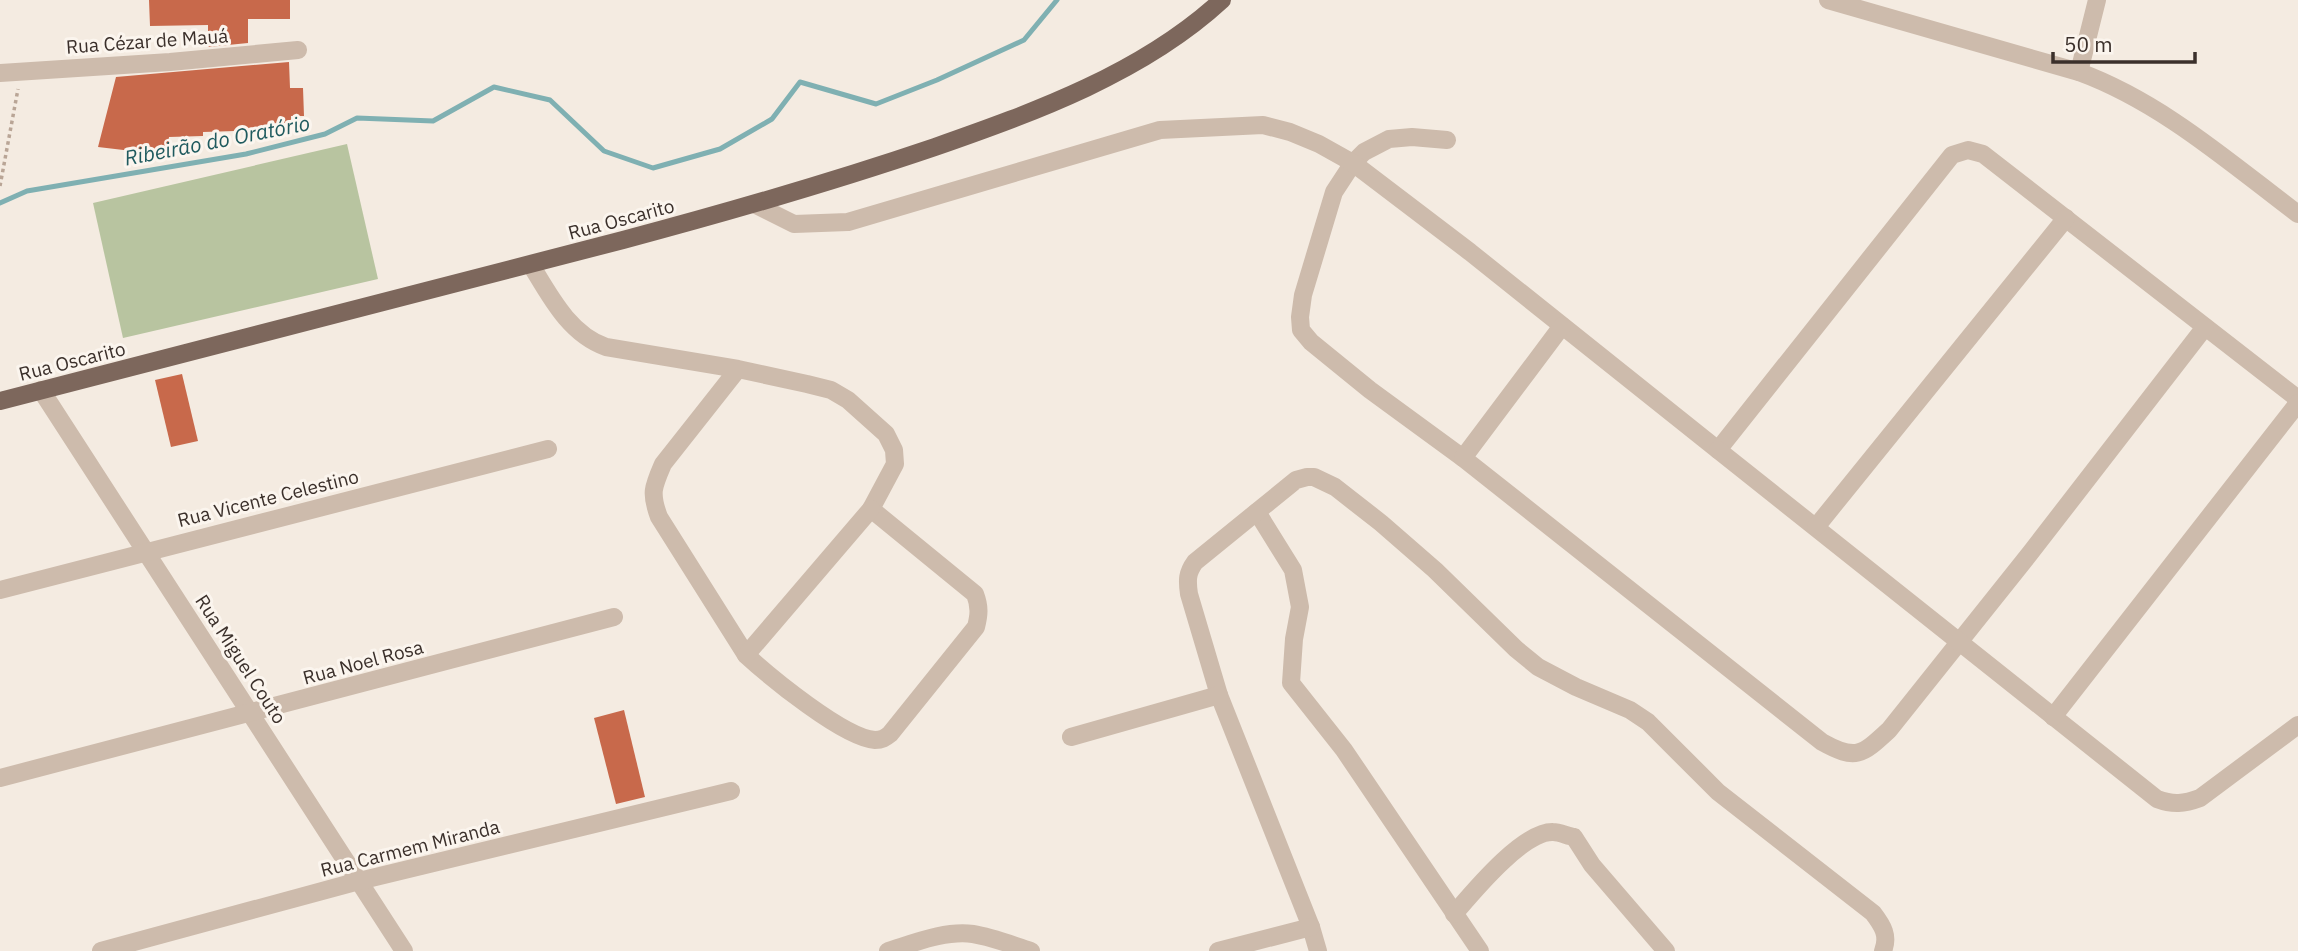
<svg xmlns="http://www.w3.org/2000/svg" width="2298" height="951" viewBox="0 0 2298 951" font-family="'IBM Plex Sans',sans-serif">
<rect width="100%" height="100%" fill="#f4ebe1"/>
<polygon fill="#b8c4a0" points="347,144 378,279 123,338 93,203"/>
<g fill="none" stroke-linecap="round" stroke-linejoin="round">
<polyline stroke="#7fb0b2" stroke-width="5" points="0,203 27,191 246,154 325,134 357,118 433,121 494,87 550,100 604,151 653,168 720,149 772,119 800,82 876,104 937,80 1024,40 1057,0"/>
</g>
<g fill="#c8694b">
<polygon points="149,0 290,0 290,19 248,19 248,43 208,47 208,25 150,26"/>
<polygon points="289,62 290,88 303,88 304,116 291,116 291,129 278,130 278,132 264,135 264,133 235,133 235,131 203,132 203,136 169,137 168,148 149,151 149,153 98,147 116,77"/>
<polygon points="182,374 198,441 171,447 155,380"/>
<polygon points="624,710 645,797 616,804 594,718"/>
</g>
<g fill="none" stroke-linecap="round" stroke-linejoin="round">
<polyline stroke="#b9a596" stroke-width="3.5" stroke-dasharray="3.5 3.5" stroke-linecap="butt" points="0,186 18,89"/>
<g stroke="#cdbbac" stroke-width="18">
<path d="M 1828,0 L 2079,72 C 2161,102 2229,162 2298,214"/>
<polyline points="2079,72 2097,0"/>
<polyline points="0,73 170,62 298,50"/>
<polyline points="1447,140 1412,137 1389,139 1364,152 1353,163 1334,192 1303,295 1300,317 1301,330 1311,342 1370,390 1463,458"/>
<polyline points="756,205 794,224 848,222 1160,130 1263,125 1290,132 1319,144 1353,163 1470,252 1718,450 1952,155 1968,150 1983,154 2298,399"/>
<path d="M 531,265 C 550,296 569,334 606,347 L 738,369 L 807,384 L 831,390 L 848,400 L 886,434 L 894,450 L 895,464 L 871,509 L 975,594 C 980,607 979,615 976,627 L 890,734 C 885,738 882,740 875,740 C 844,738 770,677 746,655 L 659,517 C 650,493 653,487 663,464 L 738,369"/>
<path d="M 1562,326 L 1463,458 L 1822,742 C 1856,761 1862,755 1889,730 L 2031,552 L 2205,327"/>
<polyline points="41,390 404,951"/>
<path d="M 1718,450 L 2157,799 C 2173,805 2184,804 2200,798 L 2298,725"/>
<polyline points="1257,512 1293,570 1300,607 1294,639 1291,683 1344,750 1480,951"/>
<polyline points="1816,527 2066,218"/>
<polyline points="0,590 548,449"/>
<polyline points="746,655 871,509"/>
<path d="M 1219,695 L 1189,594 C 1187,580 1187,573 1195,562 L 1296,480 L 1307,477 L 1314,477 L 1335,487 L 1381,523 L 1435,570 L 1516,649 L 1538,667 L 1576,687 L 1630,710 L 1648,722 L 1718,792 L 1873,913 C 1883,926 1889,936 1883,951"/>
<polyline points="2053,717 2298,403"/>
<polyline points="1071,737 1219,695 1311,927 1318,951"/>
<polyline points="0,778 614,617"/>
<path d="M 1454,914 C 1473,892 1523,831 1553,832 C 1559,832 1568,836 1574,837 L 1592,865 L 1666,951"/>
<polyline points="101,951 359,881 731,791"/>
<path d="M 888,951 C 914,943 946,930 973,934 C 992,937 1012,945 1031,951"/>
<polyline points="1218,951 1311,927"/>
</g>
<path stroke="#7d675c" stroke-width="18" d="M 0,401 C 207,346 416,295 623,240 C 728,212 832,182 935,147 C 1035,112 1143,73 1222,0"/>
</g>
<g text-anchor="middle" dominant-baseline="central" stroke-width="6" stroke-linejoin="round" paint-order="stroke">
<g font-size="19" fill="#3b302b" stroke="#fbf5ee">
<text transform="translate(147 41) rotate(-4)">Rua Cézar de Mauá</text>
<text transform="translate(621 219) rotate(-15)">Rua Oscarito</text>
<text transform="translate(72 361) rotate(-14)">Rua Oscarito</text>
<text transform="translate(268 498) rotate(-14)">Rua Vicente Celestino</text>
<text transform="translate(241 659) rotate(57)">Rua Miguel Couto</text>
<text transform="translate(363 662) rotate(-15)">Rua Noel Rosa</text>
<text transform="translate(410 848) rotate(-14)">Rua Carmem Miranda</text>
</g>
<g font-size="21" font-style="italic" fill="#1f5a5e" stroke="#fbf5ee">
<text transform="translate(217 140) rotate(-11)">Ribeirão do Oratório</text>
</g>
</g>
<path d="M2053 52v10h142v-10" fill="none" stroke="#3b302b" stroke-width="3.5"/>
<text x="2064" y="52" font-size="21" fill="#3b302b" stroke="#fbf5ee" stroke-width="5" paint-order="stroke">50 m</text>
</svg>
